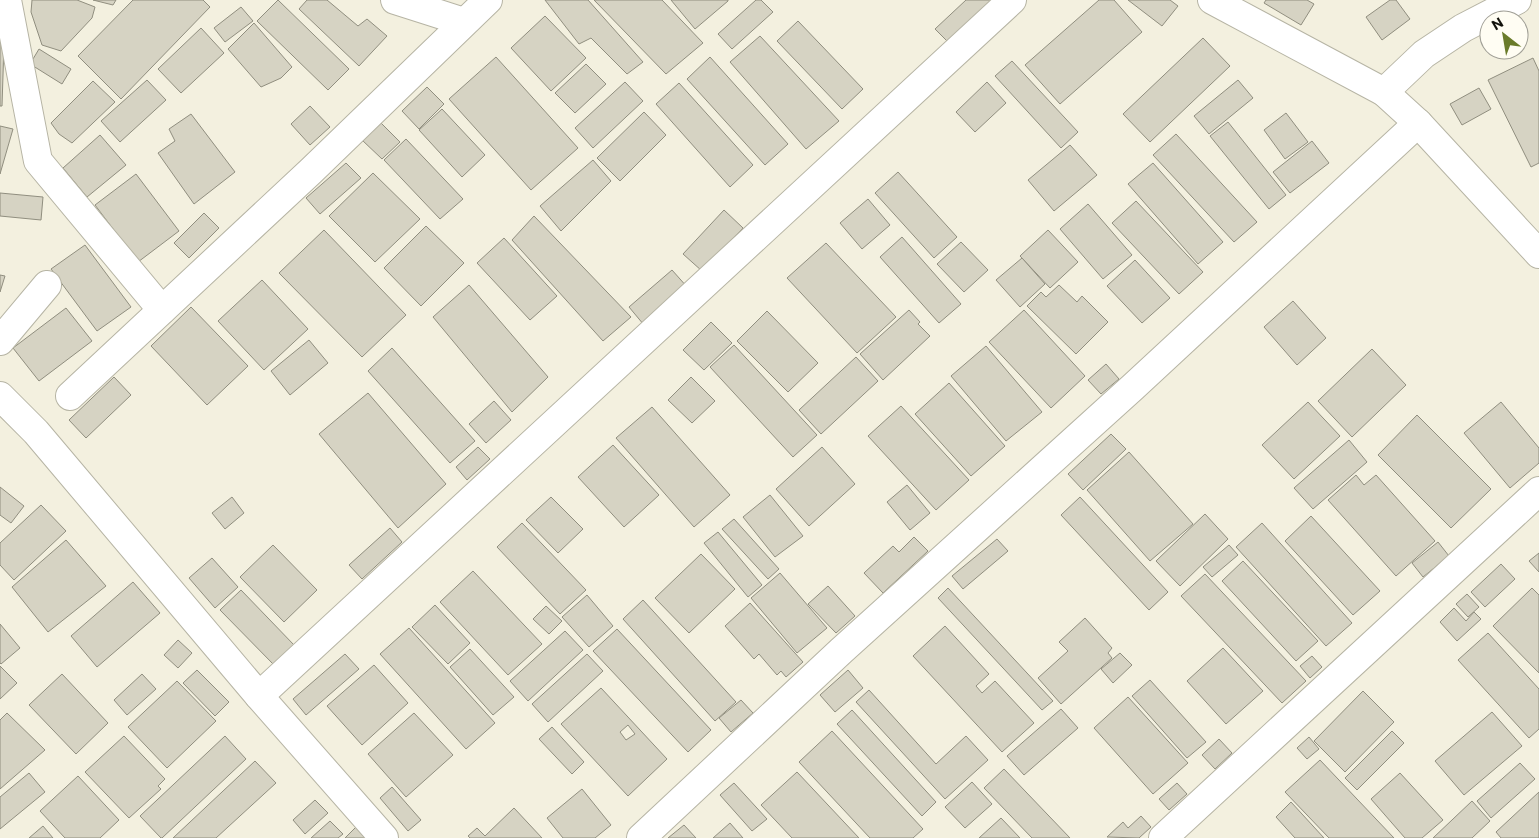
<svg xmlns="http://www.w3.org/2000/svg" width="1539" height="838" viewBox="0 0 1539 838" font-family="Commissioner,sans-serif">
<rect width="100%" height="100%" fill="#f3f0df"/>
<g fill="#d6d3c3" stroke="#908e7f" fill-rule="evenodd">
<polygon points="32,0 77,0 95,7 92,18 61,51 42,45 31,12"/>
<polygon points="93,0 116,0 113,5"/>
<polygon points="133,0 203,0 210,7 121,99 78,56"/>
<polygon points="278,0 349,69 328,90 257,21"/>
<polygon points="307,0 327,0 358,26 367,19 387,36 359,66 299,9"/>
<polygon points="545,0 588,0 643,62 627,74 591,38 579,44"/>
<polygon points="594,0 662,0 703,43 666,74"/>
<polygon points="671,0 728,0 728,1 695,29"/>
<polygon points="756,0 761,0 773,12 732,49 718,34"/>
<polygon points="966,0 993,0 949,43 935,29"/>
<polygon points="1099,0 1114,0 1142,32 1060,104 1025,65"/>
<polygon points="1128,0 1170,0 1178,6 1162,26"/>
<polygon points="1266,0 1307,0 1314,4 1301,25 1264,3"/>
<polygon points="1390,0 1396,0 1410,19 1382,40 1366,17"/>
<polygon points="241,7 253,21 225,42 214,28"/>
<polygon points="545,16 586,58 551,91 511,48"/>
<polygon points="798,21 863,89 842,109 777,41"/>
<polygon points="254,23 292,67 281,78 261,87 228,49"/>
<polygon points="201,28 224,53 181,93 158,69"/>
<polygon points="760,36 839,121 806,149 730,62"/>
<polygon points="1203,38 1230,66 1150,142 1123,114"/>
<polygon points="0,43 4,44 2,106 0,106"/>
<polygon points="39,49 71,69 62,84 30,64"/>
<polygon points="496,57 578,148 531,190 449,99"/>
<polygon points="710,57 788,144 765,165 687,79"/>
<polygon points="1533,58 1539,71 1539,163 1531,167 1488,80"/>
<polygon points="1012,61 1078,132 1061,148 995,76"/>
<polygon points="586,64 606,84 575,113 555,93"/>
<polygon points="147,80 166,100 120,142 101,121"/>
<polygon points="1238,80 1253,98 1209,134 1194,116"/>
<polygon points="93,81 115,102 72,143 59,134 51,123"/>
<polygon points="625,82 643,101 593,148 575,128"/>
<polygon points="987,82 1006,103 975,132 956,112"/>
<polygon points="679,83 753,165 730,187 656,104"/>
<polygon points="427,87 444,104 419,129 402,111"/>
<polygon points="1479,88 1491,109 1462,125 1450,104"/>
<polygon points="310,106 330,127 310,145 291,124"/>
<polygon points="442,109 485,155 462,177 419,130"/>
<polygon points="644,112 666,135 620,181 597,158"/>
<polygon points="1286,113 1308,142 1285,159 1264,130"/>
<polygon points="191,114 235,172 194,204 158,153 175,141 169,129"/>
<polygon points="380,122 400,142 382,159 362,140"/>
<polygon points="1228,122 1286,195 1269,209 1210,136"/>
<polygon points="0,126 13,129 0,174"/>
<polygon points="1176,134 1257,222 1234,242 1153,155"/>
<polygon points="100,135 126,165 87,197 63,168"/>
<polygon points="406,139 463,199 440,219 384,160"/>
<polygon points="1312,141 1329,163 1290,193 1273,172"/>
<polygon points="1070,145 1097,175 1054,211 1028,180"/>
<polygon points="593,160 611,181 561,231 540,206"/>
<polygon points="346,163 361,178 320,214 306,198"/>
<polygon points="1153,163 1223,242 1198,264 1128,184"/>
<polygon points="898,172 957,237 934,258 875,193"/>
<polygon points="373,173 420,219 375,262 329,216"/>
<polygon points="136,174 179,231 138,262 95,205"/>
<polygon points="0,193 43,197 41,220 0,216"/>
<polygon points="868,199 890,225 862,249 840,223"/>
<polygon points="1136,201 1203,272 1179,294 1112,223"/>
<polygon points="1088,204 1132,255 1103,279 1060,229"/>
<polygon points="724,210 743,228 702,271 683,254"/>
<polygon points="204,213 219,228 189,258 174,243"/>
<polygon points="534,216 631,317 603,341 512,240"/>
<polygon points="426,226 464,263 421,306 384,268"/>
<polygon points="324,230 406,315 362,357 279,273"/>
<polygon points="1048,230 1078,262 1050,288 1020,256"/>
<polygon points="902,237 961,304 939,323 880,257"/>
<polygon points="504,238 557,296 530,320 477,263"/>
<polygon points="961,242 988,270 964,292 937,264"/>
<polygon points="826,243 896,317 857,353 787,278"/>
<polygon points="85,245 131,307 97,331 51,269"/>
<polygon points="1022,258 1045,284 1020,307 996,280"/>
<polygon points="1135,260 1170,298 1142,323 1107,286"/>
<polygon points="672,270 688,288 644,325 629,307"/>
<polygon points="0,275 5,276 0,292"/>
<polygon points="262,280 308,329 264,370 218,321"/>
<polygon points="469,285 548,377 512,412 433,317"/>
<polygon points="1059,285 1077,302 1082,296 1108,322 1076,354 1027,306 1041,292 1046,297"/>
<polygon points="1293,301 1326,338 1297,365 1264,327"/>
<polygon points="191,307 248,366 207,405 151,346"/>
<polygon points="66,308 92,341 39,381 13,348"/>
<polygon points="909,310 920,322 918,324 930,336 883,380 860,354"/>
<polygon points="1024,310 1085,376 1051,408 989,342"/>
<polygon points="767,311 818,363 788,392 737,341"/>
<polygon points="711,322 732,343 704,370 683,350"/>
<polygon points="309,340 328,363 290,395 271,371"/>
<polygon points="734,345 817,435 793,457 710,367"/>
<polygon points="986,346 1042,412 1006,441 951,376"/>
<polygon points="392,348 475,441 450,463 368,371"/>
<polygon points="1372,349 1406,385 1352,437 1318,401"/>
<polygon points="856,357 878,381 821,434 799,410"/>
<polygon points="1106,364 1119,379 1101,394 1088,380"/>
<polygon points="114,377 131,395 86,438 69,420"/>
<polygon points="691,377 715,401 692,423 668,400"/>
<polygon points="949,383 1005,446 971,476 915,414"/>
<polygon points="368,393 446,484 398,528 319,434"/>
<polygon points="494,401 511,420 486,443 469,424"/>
<polygon points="1308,402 1340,436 1294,479 1262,445"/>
<polygon points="1501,402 1539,448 1539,463 1510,488 1464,433"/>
<polygon points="901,406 969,480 936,510 868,436"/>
<polygon points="652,407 730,495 694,527 616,438"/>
<polygon points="1417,415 1491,489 1451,528 1378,455"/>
<polygon points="1111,434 1126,449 1083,490 1068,474"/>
<polygon points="1349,440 1367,462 1313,509 1294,488"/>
<polygon points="613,445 659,495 624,527 578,477"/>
<polygon points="478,447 490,459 467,480 456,467"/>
<polygon points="822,447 855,484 809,526 776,489"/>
<polygon points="1129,452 1193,524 1150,561 1087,490"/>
<polygon points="1356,475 1364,485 1376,475 1435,541 1396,576 1328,500"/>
<polygon points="907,485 930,513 910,530 887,502"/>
<polygon points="0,487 24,506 11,523 0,515"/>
<polygon points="770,495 803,536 775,557 743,517"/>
<polygon points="232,497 244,513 225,529 212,513"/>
<polygon points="551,497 583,529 558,553 526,520"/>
<polygon points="1080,497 1168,592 1149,610 1061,515"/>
<polygon points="41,505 66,531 14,580 0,565 0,543"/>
<polygon points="1205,514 1228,539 1180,586 1156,561"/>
<polygon points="1311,516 1380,591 1353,615 1285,541"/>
<polygon points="734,519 779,569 768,579 722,529"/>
<polygon points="522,523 586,590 560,614 497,547"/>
<polygon points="1262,523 1352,623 1326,646 1236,547"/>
<polygon points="390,528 402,542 362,579 349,565"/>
<polygon points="718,532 762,585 748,597 704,543"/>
<polygon points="914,537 928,551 883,593 864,573 893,546 899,552"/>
<polygon points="997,539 1008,551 963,589 952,576"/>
<polygon points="66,540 106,586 48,632 12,587"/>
<polygon points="1438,542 1449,556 1423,577 1412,563"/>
<polygon points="273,545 317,590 284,622 240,577"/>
<polygon points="1229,545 1238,555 1212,577 1203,567"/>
<polygon points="1539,553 1539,572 1529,561"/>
<polygon points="701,554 735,589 689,633 655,598"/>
<polygon points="212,558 238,587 215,608 189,578"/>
<polygon points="1243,561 1318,641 1296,661 1222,581"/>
<polygon points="1501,564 1515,579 1485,607 1471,592"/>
<polygon points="473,571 542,644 508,675 440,602"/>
<polygon points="780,573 827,628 797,653 751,598"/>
<polygon points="1205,574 1306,681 1282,703 1181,596"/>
<polygon points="133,582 160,613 97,667 71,636"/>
<polygon points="828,586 855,616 836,633 808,604"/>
<polygon points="948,588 1053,701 1042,710 938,598"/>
<polygon points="1532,588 1539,595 1539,673 1493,626"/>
<polygon points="241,590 294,645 274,665 220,610"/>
<polygon points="1467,594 1479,607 1468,617 1456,604"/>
<polygon points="587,595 613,626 589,647 562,617"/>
<polygon points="643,600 736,702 715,721 623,619"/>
<polygon points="750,603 803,662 786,677 781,671 777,675 759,654 754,659 725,626"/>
<polygon points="435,605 470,643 448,664 412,627"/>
<polygon points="546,606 562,621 549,634 533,619"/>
<polygon points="1454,608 1466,621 1474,612 1481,619 1457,641 1440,622"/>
<polygon points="1085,618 1112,648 1108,653 1112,658 1061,704 1038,678 1068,651 1059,642"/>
<polygon points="0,624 20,648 1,664 0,663"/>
<polygon points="945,626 989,674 976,686 982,693 995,681 1034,723 1002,752 913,656"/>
<polygon points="409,628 495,723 466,749 380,654"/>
<polygon points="617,629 711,730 688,752 593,651"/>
<polygon points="565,631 583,650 528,701 510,681"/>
<polygon points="1488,633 1539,689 1539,729 1529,738 1458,660"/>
<polygon points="178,640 192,653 178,668 164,655"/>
<polygon points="1223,648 1263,691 1226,724 1187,681"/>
<polygon points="470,649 514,697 493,715 450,667"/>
<polygon points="1120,653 1132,665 1113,683 1101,669"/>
<polygon points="345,654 359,669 306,715 293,699"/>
<polygon points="587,654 603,671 548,722 532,704"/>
<polygon points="1312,656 1322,667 1310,678 1300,666"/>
<polygon points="374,665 408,703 362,745 327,706"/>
<polygon points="0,666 17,683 0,699"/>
<polygon points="197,670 229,702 215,716 183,683"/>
<polygon points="848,670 863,688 835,712 820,695"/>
<polygon points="62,674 108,723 76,754 29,705"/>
<polygon points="142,674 156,689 127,715 114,700"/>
<polygon points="1150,680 1206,742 1187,758 1132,696"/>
<polygon points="177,681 216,721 167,768 128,727"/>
<path d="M 601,688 L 667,759 L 628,796 L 561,724 ZM 628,725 L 635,734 L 626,740 L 620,732 Z"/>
<polygon points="869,690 936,764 966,736 988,760 945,799 856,702"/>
<polygon points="1363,691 1394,722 1345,772 1314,741"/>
<polygon points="1128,697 1188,763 1153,794 1094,728"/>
<polygon points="741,700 753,713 731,732 719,718"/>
<polygon points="1061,709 1078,728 1024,775 1007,756"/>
<polygon points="852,710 936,802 922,816 837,724"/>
<polygon points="1492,712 1522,746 1464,795 1435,761"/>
<polygon points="7,713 45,750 0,789 0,720"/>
<polygon points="414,713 453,755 406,797 368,754"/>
<polygon points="552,727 584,762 572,774 539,739"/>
<polygon points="832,731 923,829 913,838 870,838 799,762"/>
<polygon points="1392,731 1404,743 1357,790 1345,778"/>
<polygon points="124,736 165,779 158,786 161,789 129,818 85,772"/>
<polygon points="225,736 246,759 162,838 161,838 140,816"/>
<polygon points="1309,737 1319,749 1307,759 1297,748"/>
<polygon points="1219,739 1232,753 1215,769 1202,755"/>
<polygon points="1320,760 1394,838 1329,838 1285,792"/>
<polygon points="255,761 276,783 216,838 173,838"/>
<polygon points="1520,763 1535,779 1491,818 1477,801"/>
<polygon points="1004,769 1070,838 1032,838 984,788"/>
<polygon points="797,772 859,838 792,838 761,805"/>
<polygon points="29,773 45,792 0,829 0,797"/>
<polygon points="1400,773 1443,820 1422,838 1405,838 1371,799"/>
<polygon points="78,776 119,820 100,838 65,838 40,811"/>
<polygon points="972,782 992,804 965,828 945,807"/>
<polygon points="734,783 767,819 752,831 720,795"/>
<polygon points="1177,783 1187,794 1169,810 1159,799"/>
<polygon points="392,787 421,820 408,831 380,798"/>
<polygon points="582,789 611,825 595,838 563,838 547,818"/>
<polygon points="1539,792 1539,838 1501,838 1496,832"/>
<polygon points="315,800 328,813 305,834 293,820"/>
<polygon points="1472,801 1490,821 1472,838 1433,838"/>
<polygon points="1291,802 1324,838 1295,838 1276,817"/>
<polygon points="514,808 542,838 470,838 468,836 477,828 485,836"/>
<polygon points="1141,816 1151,827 1139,838 1107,837 1123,822 1128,828"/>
<polygon points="1001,818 1020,838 979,838"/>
<polygon points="330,821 343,834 338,838 311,838"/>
<polygon points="362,821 379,838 345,838"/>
<polygon points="730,823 743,838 713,838"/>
<polygon points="684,825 696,838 668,838"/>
<polygon points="43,826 53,838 29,838"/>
</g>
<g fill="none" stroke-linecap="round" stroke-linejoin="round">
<defs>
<g id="minor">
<polyline points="7,0 38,161 162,310"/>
<polyline points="395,0 464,22"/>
<polyline points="1212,0 1384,92 1418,123 1539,254"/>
<polyline points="1384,92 1424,54 1463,28 1517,0"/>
<polyline points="0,341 47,285"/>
<polyline points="0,396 36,432 259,696 384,838"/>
<polyline points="70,396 311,171 488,0"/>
<polyline points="259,696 1012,0"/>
<polyline points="641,838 841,651 1133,387 1418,123"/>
<polyline points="1163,838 1539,491"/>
</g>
</defs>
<use href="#minor" stroke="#b6b4a4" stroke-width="30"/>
<use href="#minor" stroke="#fff" stroke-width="28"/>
</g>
<g transform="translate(1504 35) rotate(329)"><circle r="24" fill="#fffdf3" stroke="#a09f96"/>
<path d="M0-4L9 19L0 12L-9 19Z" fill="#6a7b2a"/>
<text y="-8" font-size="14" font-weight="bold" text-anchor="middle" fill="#12110b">N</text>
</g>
</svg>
